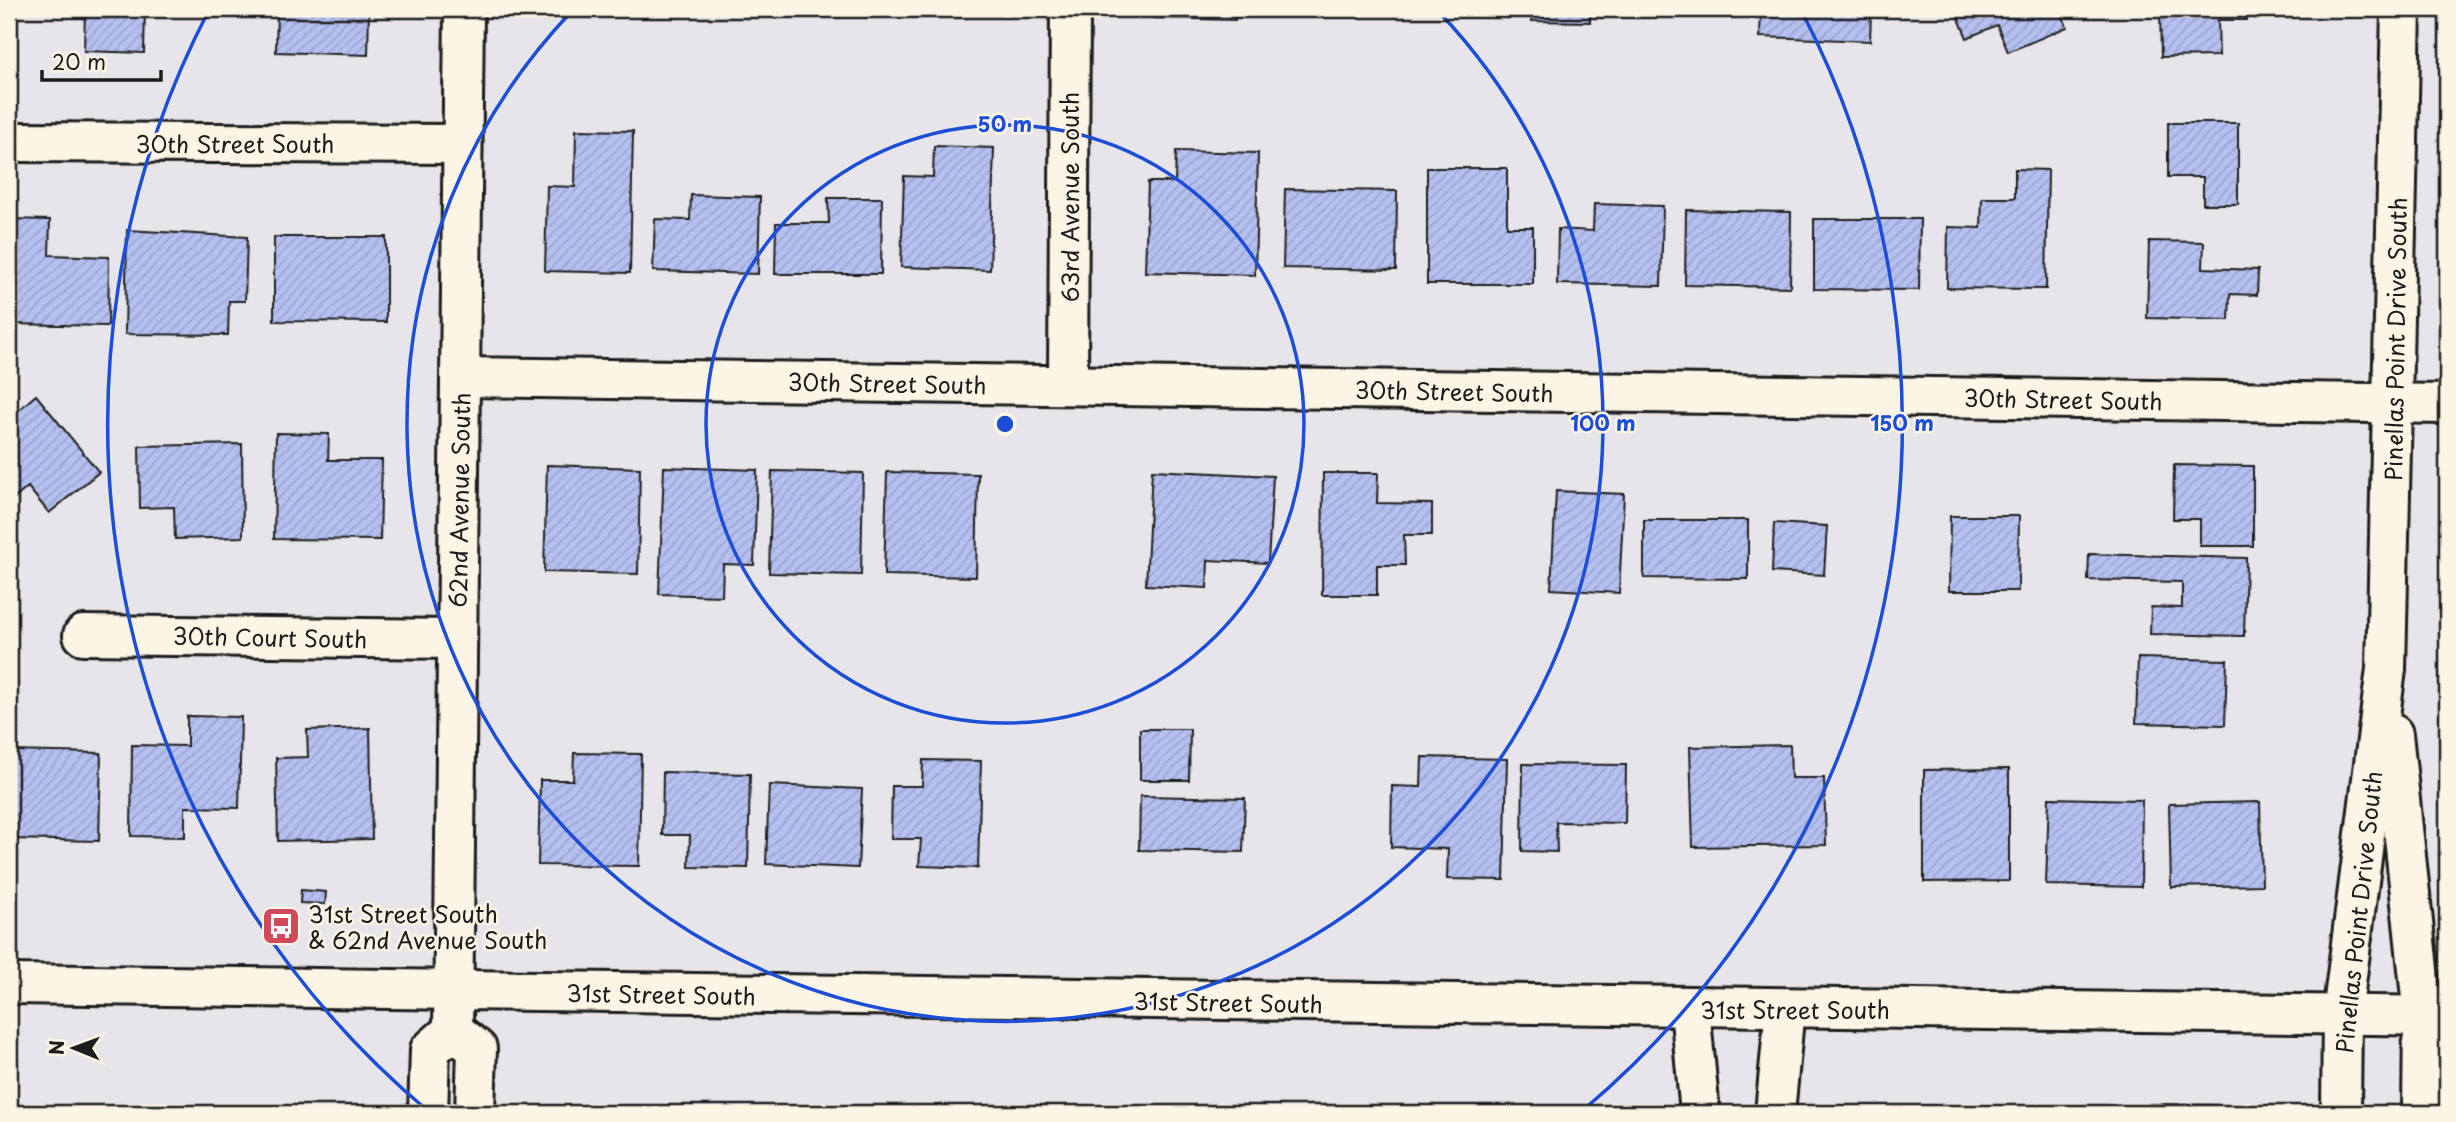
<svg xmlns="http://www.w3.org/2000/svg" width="2456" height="1122" viewBox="0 0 2456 1122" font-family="'Playpen Sans',sans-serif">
<defs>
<pattern id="building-hatch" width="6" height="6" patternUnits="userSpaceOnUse" patternTransform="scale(1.75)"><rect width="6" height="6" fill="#b5c0f1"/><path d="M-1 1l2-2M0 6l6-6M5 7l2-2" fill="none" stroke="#9ba4ce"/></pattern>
</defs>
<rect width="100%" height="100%" fill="#e7e5e9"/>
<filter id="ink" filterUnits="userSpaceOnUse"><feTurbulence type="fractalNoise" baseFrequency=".0143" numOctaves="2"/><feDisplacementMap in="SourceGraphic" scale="14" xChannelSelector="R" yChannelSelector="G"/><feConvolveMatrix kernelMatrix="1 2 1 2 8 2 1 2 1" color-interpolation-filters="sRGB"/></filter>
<g filter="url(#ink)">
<g fill="url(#building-hatch)" stroke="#1c1c1c" stroke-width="2">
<polygon points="85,9 145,9 144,53 84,51"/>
<polygon points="277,9 369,9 368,55 276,52"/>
<polygon points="1153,9 1235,9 1235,20 1153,18"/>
<polygon points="1531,9 1590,9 1590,22 1531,21"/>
<polygon points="1629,9 1719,9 1719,10"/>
<polygon points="1761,9 1899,9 1899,14 1871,13 1870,41 1760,37"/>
<polygon points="1955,9 2060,9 2067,27 2008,52 1997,25 1967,38"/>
<polygon points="2160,9 2246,9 2246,20 2218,20 2219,56 2161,57"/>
<polygon points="2168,123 2238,123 2238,204 2203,204 2203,177 2168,177"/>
<polygon points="576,130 633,131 630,273 545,271 547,186 575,187"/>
<polygon points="934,146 994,148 990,270 901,267 904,176 933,177"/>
<polygon points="1176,151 1258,153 1255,275 1145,272 1148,182 1175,182"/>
<polygon points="1427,168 1507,168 1507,227 1533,227 1533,284 1427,284"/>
<polygon points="2015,169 2048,170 2046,289 1947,288 1948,227 1981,228 1982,198 2015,198"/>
<polygon points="1285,189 1397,191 1396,270 1283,268"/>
<polygon points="691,195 760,197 758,274 653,271 655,219 690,220"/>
<polygon points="828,198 882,198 881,274 775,274 776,223 829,223"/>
<polygon points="1594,204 1663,206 1661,286 1557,284 1558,229 1593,231"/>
<polygon points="1686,210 1791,212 1790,287 1685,285"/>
<polygon points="9,219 50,220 49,255 109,257 108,326 9,324"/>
<polygon points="1814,219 1920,219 1919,290 1814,289"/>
<polygon points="127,230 247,237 245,301 229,301 228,335 125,334"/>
<polygon points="274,237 386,237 386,322 274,321"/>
<polygon points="2149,241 2204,242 2203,268 2258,270 2257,295 2230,294 2229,320 2147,318"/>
<polygon points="36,395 99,472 49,513 28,487 9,503 9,418"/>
<polygon points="276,433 329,434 328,460 382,460 380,540 274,539"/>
<polygon points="242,444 243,537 175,539 174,507 140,508 139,446"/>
<polygon points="547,465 640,468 638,574 544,572"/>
<polygon points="2174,465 2253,466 2253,546 2200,546 2200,519 2173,519"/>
<polygon points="664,467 757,470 754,565 723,564 722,596 659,594"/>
<polygon points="1152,470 1273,476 1268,563 1208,560 1207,588 1146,585"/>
<polygon points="772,471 863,473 861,575 769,573"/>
<polygon points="887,472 978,474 976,577 884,575"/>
<polygon points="1323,473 1378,473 1377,503 1432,504 1432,535 1404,535 1405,565 1377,565 1377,595 1322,595"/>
<polygon points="1556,491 1624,494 1619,593 1551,589"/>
<polygon points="1950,516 2019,516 2018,591 1949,591"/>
<polygon points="1644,520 1748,520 1748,579 1644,578"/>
<polygon points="1774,523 1827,526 1824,575 1772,572"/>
<polygon points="2089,554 2246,558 2244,636 2150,634 2151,607 2182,608 2182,582 2088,580"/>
<polygon points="2138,658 2227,660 2225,725 2136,723"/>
<polygon points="187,716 241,717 239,808 185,807 185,837 131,836 132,745 187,746"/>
<polygon points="370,728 372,839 278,841 276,758 308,757 307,730"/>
<polygon points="1140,729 1190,729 1189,780 1140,780"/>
<polygon points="1790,745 1791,778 1824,778 1826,845 1693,847 1690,747"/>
<polygon points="9,751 101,753 99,841 9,839"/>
<polygon points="574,753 641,754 639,866 538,865 540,780 573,780"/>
<polygon points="1422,757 1507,759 1504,880 1447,879 1448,849 1391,847 1392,786 1421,787"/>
<polygon points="923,760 981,761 978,868 919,866 921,839 891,839 892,786 922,786"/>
<polygon points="1523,764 1626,765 1625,823 1556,822 1557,852 1522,851"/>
<polygon points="2009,769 2009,881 1924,882 1924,770"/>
<polygon points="663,772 750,774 748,868 689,867 690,835 662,835"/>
<polygon points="769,785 862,789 858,868 766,864"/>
<polygon points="1140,796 1245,798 1243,852 1139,850"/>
<polygon points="2049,798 2142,800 2141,887 2046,885"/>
<polygon points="2260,802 2262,885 2171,887 2169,804"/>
<polygon points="301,890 326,892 325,904 300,903"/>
<polygon points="2150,1104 2217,1105 2217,1113 2150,1113"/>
<polygon points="9,1111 181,1113 9,1113"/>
</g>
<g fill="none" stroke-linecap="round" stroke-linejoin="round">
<defs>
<g id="minor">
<polyline points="9,142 462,144"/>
<polyline points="460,377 2447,404"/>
<polyline points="1068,385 1070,9"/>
<polyline points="83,635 457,639"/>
<polyline points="2393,734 2423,1016 2422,1113"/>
<polyline points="9,984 2447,1016"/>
<polyline points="1690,1009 1700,1113"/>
<polyline points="453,1030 477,1049 475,1113"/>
<polyline points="428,1113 430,1050 453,1030 464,9"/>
<polyline points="1775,1113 1785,1008"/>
<polyline points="2341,1113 2342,1015 2386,669 2401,9"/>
</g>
</defs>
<use href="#minor" stroke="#1c1c1c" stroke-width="44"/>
<use href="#minor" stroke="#fcf5e5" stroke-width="38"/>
</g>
</g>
<g fill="none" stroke="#1d4ed8" stroke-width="3.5">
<circle cx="1005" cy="424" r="299"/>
<path d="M1439 12A598 598 0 1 1 571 12"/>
<path d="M428 1111A897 897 0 0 1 209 10M1801 10A897 897 0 0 1 1582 1111"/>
</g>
<defs>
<symbol id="bus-square" viewBox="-11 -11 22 22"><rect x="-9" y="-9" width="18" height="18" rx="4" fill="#d1495b" stroke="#fcf5e5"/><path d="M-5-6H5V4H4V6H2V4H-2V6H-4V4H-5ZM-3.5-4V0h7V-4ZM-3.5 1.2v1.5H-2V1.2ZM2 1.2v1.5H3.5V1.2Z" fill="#fff"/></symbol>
</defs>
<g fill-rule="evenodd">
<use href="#bus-square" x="259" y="904" width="44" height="44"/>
</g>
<g text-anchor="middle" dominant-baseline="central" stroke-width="5" stroke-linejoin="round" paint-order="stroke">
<g font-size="23" fill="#1c1c1c" stroke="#fcf5e5">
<text x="235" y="143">30th Street South</text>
<text transform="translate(1069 197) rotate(-90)">63rd Avenue South</text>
<text transform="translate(2395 339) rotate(-89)">Pinellas Point Drive South</text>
<text transform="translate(887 383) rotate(1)">30th Street South</text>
<text transform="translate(1454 391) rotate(1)">30th Street South</text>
<text transform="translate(2063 399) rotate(1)">30th Street South</text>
<text transform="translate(459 500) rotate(-89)">62nd Avenue South</text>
<text transform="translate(270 637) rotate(1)">30th Court South</text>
<text transform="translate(2358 912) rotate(-84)">Pinellas Point Drive South</text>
<text transform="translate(661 994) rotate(1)">31st Street South</text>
<text transform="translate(1228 1002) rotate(1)">31st Street South</text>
<text x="1795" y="1009">31st Street South</text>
</g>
<g font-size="23" fill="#1c1c1c" stroke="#fcf5e5" text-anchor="start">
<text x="308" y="913">31st Street South<tspan x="308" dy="26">&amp; 62nd Avenue South</tspan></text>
</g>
</g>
<circle cx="1005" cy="424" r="10" fill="#1d4ed8" stroke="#fcf5e5" stroke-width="3.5"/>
<g font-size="21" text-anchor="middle" font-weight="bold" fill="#1d4ed8" stroke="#fcf5e5" stroke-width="5" stroke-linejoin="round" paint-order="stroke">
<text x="1005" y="132">50 m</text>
<text x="1603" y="431">100 m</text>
<text x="1902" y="431">150 m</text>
</g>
<rect width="2456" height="1122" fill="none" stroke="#fcf5e5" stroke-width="35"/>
<rect x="18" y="18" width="2421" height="1087" fill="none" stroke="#1c1c1c" stroke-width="2.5" filter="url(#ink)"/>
<g transform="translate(74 1048) rotate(271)" stroke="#fcf5e5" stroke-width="5" paint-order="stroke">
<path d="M0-5L12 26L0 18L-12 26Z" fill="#1c1c1c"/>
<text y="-10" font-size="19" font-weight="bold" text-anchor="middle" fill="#1c1c1c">N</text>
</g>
<path d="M42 70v10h119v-10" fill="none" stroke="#1c1c1c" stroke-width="3.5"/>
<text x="52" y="70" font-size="21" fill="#1c1c1c" stroke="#fcf5e5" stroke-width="5" paint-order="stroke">20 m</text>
</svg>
